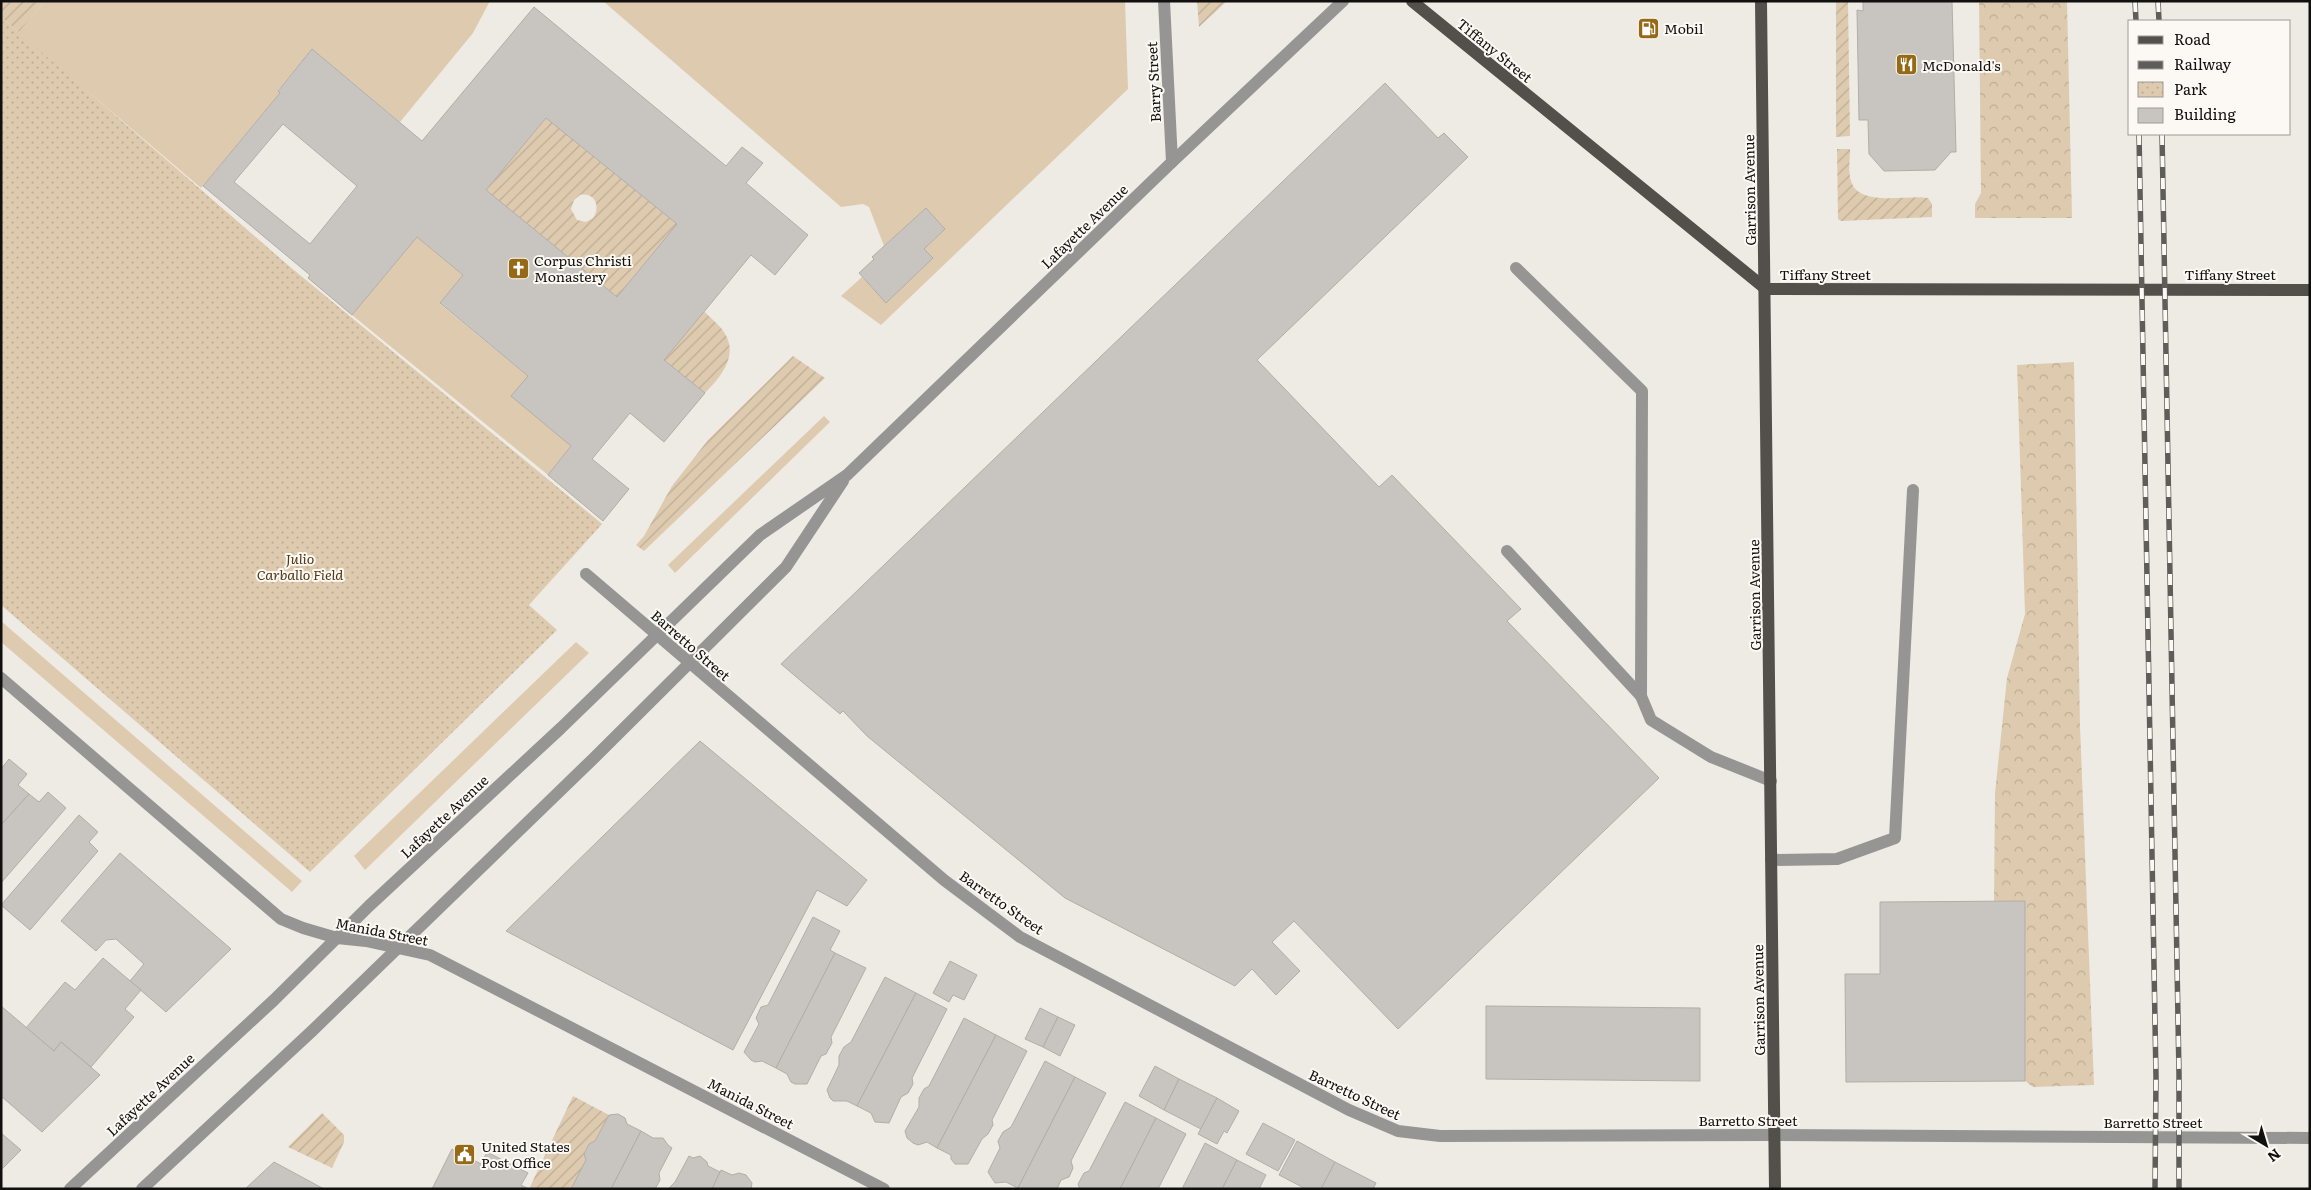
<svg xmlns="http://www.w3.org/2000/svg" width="2311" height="1190" viewBox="0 0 2311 1190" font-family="Literata,serif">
<defs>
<pattern id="forest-crowns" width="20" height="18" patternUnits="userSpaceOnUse" patternTransform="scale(1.25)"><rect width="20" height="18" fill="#decbaf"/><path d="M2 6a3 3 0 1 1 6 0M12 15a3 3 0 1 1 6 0" fill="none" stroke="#bdad95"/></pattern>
<pattern id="park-dots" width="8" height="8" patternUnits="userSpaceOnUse" patternTransform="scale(1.25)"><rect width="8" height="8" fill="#decbaf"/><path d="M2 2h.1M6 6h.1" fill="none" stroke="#bdad95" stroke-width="1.8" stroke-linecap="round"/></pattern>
<pattern id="garden-furrows" width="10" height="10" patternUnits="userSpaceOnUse" patternTransform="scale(1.25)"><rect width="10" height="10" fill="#decbaf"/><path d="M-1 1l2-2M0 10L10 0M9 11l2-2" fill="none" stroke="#bdad95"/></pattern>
</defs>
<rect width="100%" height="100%" fill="#eeebe5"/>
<g fill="#decbaf">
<polygon points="45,1 490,1 473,33 400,122 312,49 278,90 280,93 201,188 79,84 290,267 602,524 575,553 1,17 19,32"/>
<polygon points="603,1 1125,1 1128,89 881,325 841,296 862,277 886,302 932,259 924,249 945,229 926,208 884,246 869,207 863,204 841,207"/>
<polygon points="417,237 463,275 440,304 528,376 571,446 548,475 352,315"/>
<polygon points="824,416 830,422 675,573 668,565"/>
<polygon points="1,621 302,881 292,892 1,642"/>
<polygon points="576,642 589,653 365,870 354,856"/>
</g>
<g fill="url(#forest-crowns)">
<polygon points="1979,1 2067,1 2072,218 1975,218 1975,204 1981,193"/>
<polygon points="2074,362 2080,726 2094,1085 2033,1087 2025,1081 2025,901 1994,901 1995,793 2007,678 2025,614 2017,365"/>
</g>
<polygon fill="url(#park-dots)" points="1,17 290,267 602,524 529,605 557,630 310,872 1,605"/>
<g fill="url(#garden-furrows)" fill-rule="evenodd">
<polygon points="1,1 45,1 19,32 1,17"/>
<polygon points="1197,1 1227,1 1199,27"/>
<polygon points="1836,1 1848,1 1850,136 1836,137"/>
<path d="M 546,118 L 677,224 L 617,297 L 486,190 ZM 580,195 C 595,192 601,207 593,218 L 586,222 L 577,220 L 571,209 L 574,200 Z"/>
<path d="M 1837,149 L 1850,149 C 1850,159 1848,172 1851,181 C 1859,208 1908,194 1928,198 L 1932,204 L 1932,217 L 1841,221 L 1838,219 Z"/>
<path d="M 704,311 C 709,317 716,322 721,328 C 741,352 723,375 705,393 L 664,360 Z"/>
<polygon points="793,356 825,378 644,551 636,545 644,536 672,486 708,440"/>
<polygon points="573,1096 609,1115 595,1141 589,1144 584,1154 586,1160 571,1189 529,1189"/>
<polygon points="322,1113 344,1135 344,1142 332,1168 288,1147"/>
</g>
<g fill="#c8c4bf" stroke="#b1aea9" fill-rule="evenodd">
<polygon points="1863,1 1952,1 1956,152 1951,152 1935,170 1884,171 1869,154 1868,120 1859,120 1857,10 1863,11"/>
<path d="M 534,7 L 726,166 L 742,147 L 763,163 L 746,183 L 808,235 L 775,275 L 751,255 L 664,360 L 705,393 L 664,442 L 630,413 L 592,459 L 629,489 L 603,521 L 548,475 L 571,446 L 511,396 L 528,376 L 440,303 L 463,275 L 417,237 L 352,315 L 308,278 L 310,275 L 203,186 L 280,93 L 278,91 L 312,49 L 422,141 ZM 546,118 L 677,224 L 617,297 L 486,190 ZM 283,124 L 357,186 L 310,244 L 234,182 Z"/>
<polygon points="1385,83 1438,138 1444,133 1468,157 1257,360 1379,487 1392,475 1521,609 1507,621 1659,778 1398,1029 1294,921 1272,942 1300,971 1276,995 1252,969 1235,986 1065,898 867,736 843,711 840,714 781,664"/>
<polygon points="926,208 945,229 924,249 933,258 886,303 859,273 874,259 872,257"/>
<polygon points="700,741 867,880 847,906 817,890 733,1050 506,931"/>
<polygon points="9,759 27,774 18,785 29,794 1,825 1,769"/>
<polygon points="48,792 66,808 1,883 1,825 29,794 39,802"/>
<polygon points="79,815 98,832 89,842 98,851 30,930 1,905"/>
<polygon points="120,853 231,949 166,1012 130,981 144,964 116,939 106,940 96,951 61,921"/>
<polygon points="2025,901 2025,1081 1846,1082 1845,974 1880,974 1880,902"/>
<polygon points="813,917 840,931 830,950 835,953 776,1068 762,1061 755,1062 751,1060 744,1052 759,1024 756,1018 761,1007 768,1005"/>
<polygon points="835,953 866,968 831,1037 832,1043 826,1054 821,1056 807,1084 795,1084 791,1082 787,1074 776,1068"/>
<polygon points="103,958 141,990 125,1009 134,1017 91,1067 61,1042 54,1051 26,1028 65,982 75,990"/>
<polygon points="950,961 977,975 964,1000 953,995 949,1002 933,993"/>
<polygon points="885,977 916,993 857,1106 847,1101 833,1101 830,1098 827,1090 839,1065 839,1056 844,1047 851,1042"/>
<polygon points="916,993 947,1009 912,1078 913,1084 908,1093 901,1097 889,1123 875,1122 871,1113 857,1106"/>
<polygon points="1,1006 54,1051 61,1042 100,1075 42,1132 1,1096"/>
<polygon points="1486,1006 1700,1008 1700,1081 1486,1079"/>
<polygon points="1040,1008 1058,1017 1043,1047 1025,1039"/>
<polygon points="1058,1017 1075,1025 1060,1056 1043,1047"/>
<polygon points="964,1018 996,1035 937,1148 927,1142 918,1145 913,1143 907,1138 905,1131 919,1107 919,1098 924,1089 929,1086"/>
<polygon points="996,1035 1027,1051 992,1120 993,1125 988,1134 982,1139 968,1164 955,1164 951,1159 951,1155 937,1148"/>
<polygon points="1045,1061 1075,1077 1018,1188 1006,1182 995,1183 988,1172 1000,1148 998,1141 1003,1132 1011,1127"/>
<polygon points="1155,1066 1179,1079 1164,1110 1139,1096"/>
<polygon points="1075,1077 1106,1093 1071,1161 1073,1168 1069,1177 1061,1180 1057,1189 1019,1189 1018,1188"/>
<polygon points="1179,1079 1217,1098 1201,1129 1164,1110"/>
<polygon points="1217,1098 1239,1111 1227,1133 1224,1131 1217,1144 1198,1134"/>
<polygon points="1125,1102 1156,1118 1120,1189 1080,1189 1078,1184 1084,1173 1089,1171"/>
<polygon points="618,1114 625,1118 627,1124 641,1131 611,1189 571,1189 586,1160 584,1154 589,1144 595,1141 609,1115"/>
<polygon points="1156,1118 1186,1134 1158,1189 1120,1189"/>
<polygon points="1263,1123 1295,1140 1278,1171 1246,1154"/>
<polygon points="641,1131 653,1138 663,1138 668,1145 672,1148 659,1173 660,1180 655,1189 611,1189"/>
<polygon points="1,1133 21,1150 1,1170"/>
<polygon points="1297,1141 1335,1162 1321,1189 1306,1189 1279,1175"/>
<polygon points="1205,1143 1237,1160 1222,1189 1182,1189"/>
<polygon points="452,1149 481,1164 487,1152 528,1173 521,1185 529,1189 432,1189"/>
<polygon points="689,1156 693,1158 700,1156 707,1162 708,1166 720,1172 712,1189 668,1189 675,1182"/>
<polygon points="1237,1160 1266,1175 1259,1189 1222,1189"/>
<polygon points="274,1162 324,1189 245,1189"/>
<polygon points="1335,1162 1376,1183 1373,1189 1321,1189"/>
<polygon points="721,1170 732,1175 739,1173 746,1175 752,1183 751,1189 712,1189"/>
</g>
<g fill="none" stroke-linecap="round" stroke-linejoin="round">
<g stroke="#979593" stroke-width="12">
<polyline points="1164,1 1172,162"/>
<polyline points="1516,268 1642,391 1641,696 1651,720 1711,757 1771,781"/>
<polyline points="1507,551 1641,696"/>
<polyline points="586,574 944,880 1020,937 1349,1110 1398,1131 1440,1136 1774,1135 2310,1138"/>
<polyline points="1,678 281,919 303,928 337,938 366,941 430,955 884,1189"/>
<polyline points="1771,860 1837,859 1895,838 1913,490"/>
<polyline points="70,1189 274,1000 369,906 561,728 760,535 847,475 1172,162 1343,1"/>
<polyline points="142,1189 312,1031 594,758 786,567 843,481"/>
</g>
<g stroke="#53504c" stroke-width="12">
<polyline points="1412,1 1766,289 2310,290"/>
<polyline points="1761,1 1775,1189"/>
</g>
<defs>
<g id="rail">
<polyline points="2135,1 2136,21"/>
<polyline points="2158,1 2159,21"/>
<polyline points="2139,134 2156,1077 2155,1189"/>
<polyline points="2162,134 2179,1074 2179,1189"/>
</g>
</defs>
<use href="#rail" stroke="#5f5d5a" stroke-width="5.5"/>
<use href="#rail" stroke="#fcf8f3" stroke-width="4" stroke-dasharray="11" stroke-linecap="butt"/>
</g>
<defs>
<symbol id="fuel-square" viewBox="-11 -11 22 22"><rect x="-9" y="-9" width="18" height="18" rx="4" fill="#956915" stroke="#fcf8f3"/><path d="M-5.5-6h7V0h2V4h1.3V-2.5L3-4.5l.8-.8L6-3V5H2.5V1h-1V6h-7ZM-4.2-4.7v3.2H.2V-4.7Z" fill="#fff"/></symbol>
<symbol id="restaurant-square" viewBox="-11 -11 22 22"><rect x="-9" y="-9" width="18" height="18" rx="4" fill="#956915" stroke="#fcf8f3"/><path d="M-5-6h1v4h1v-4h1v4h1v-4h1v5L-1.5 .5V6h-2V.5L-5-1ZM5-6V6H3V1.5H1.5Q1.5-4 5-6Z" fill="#fff"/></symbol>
<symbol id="church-square" viewBox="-11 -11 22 22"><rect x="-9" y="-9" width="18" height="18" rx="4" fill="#956915" stroke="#fcf8f3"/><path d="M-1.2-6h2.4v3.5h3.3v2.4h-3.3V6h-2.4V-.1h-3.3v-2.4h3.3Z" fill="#fff"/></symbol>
<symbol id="civic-square" viewBox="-11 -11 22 22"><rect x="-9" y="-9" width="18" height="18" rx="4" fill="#956915" stroke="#fcf8f3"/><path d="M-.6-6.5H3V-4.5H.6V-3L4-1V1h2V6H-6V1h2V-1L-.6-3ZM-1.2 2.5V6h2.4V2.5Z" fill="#fff"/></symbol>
</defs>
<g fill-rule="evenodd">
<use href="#fuel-square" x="1636" y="16" width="25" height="25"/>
<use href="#restaurant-square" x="1894" y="52" width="25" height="25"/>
<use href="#church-square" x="506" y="256" width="25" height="25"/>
<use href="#civic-square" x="452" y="1142" width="25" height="25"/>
</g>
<g text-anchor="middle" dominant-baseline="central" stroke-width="4" stroke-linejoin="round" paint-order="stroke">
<g font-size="14" fill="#11100e" stroke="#fcf8f3" text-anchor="start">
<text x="1664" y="28">Mobil</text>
<text x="1922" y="65">McDonald's</text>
<text x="534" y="260">Corpus Christi<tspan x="534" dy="16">Monastery</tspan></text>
<text x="481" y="1146">United States<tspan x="481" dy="16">Post Office</tspan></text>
</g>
<g font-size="14" fill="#11100e" stroke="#fcf8f3">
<text transform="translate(1495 50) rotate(39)">Tiffany Street</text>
<text transform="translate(1153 82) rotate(-93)">Barry Street</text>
<text transform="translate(1749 190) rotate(-91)">Garrison Avenue</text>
<text transform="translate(1084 226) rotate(-44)">Lafayette Avenue</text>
<text x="1825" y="274">Tiffany Street</text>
<text x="2230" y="274">Tiffany Street</text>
<text transform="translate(1754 595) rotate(-91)">Garrison Avenue</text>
<text transform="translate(691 645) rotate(41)">Barretto Street</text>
<text transform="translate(444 816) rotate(-43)">Lafayette Avenue</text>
<text transform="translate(1002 902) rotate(35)">Barretto Street</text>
<text transform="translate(382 931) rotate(11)">Manida Street</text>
<text transform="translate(1758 1000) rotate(-91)">Garrison Avenue</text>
<text transform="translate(150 1094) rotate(-43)">Lafayette Avenue</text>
<text transform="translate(1355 1094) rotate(25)">Barretto Street</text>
<text transform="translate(751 1103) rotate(27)">Manida Street</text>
<text x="1748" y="1120">Barretto Street</text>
<text x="2153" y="1122">Barretto Street</text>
</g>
<g font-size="14" font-style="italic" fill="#503a15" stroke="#fcf8f3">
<text x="300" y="558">Julio<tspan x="300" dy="16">Carballo Field</tspan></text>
</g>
</g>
<rect width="2311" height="1190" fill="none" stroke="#11100e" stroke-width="5"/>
<rect x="2128" y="20" width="162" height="115" fill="#fcf8f3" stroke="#9e9b97"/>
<rect x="2138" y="36" width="25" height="8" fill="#53504c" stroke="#9e9b97"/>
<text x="2174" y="45" font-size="15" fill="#11100e">Road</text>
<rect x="2138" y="61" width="25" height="8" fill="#5f5d5a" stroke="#9e9b97"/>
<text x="2174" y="70" font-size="15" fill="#11100e">Railway</text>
<rect x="2138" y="82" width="25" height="15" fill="url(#park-dots)" stroke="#9e9b97"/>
<text x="2174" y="95" font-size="15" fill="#11100e">Park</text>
<rect x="2138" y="108" width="25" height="15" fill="#c8c4bf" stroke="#9e9b97"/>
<text x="2174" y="120" font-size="15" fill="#11100e">Building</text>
<g transform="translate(2266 1145) rotate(142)" stroke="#fcf8f3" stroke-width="4" paint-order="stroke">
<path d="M0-4L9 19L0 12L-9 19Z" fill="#11100e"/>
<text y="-8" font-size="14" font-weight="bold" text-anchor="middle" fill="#11100e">N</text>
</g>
</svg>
